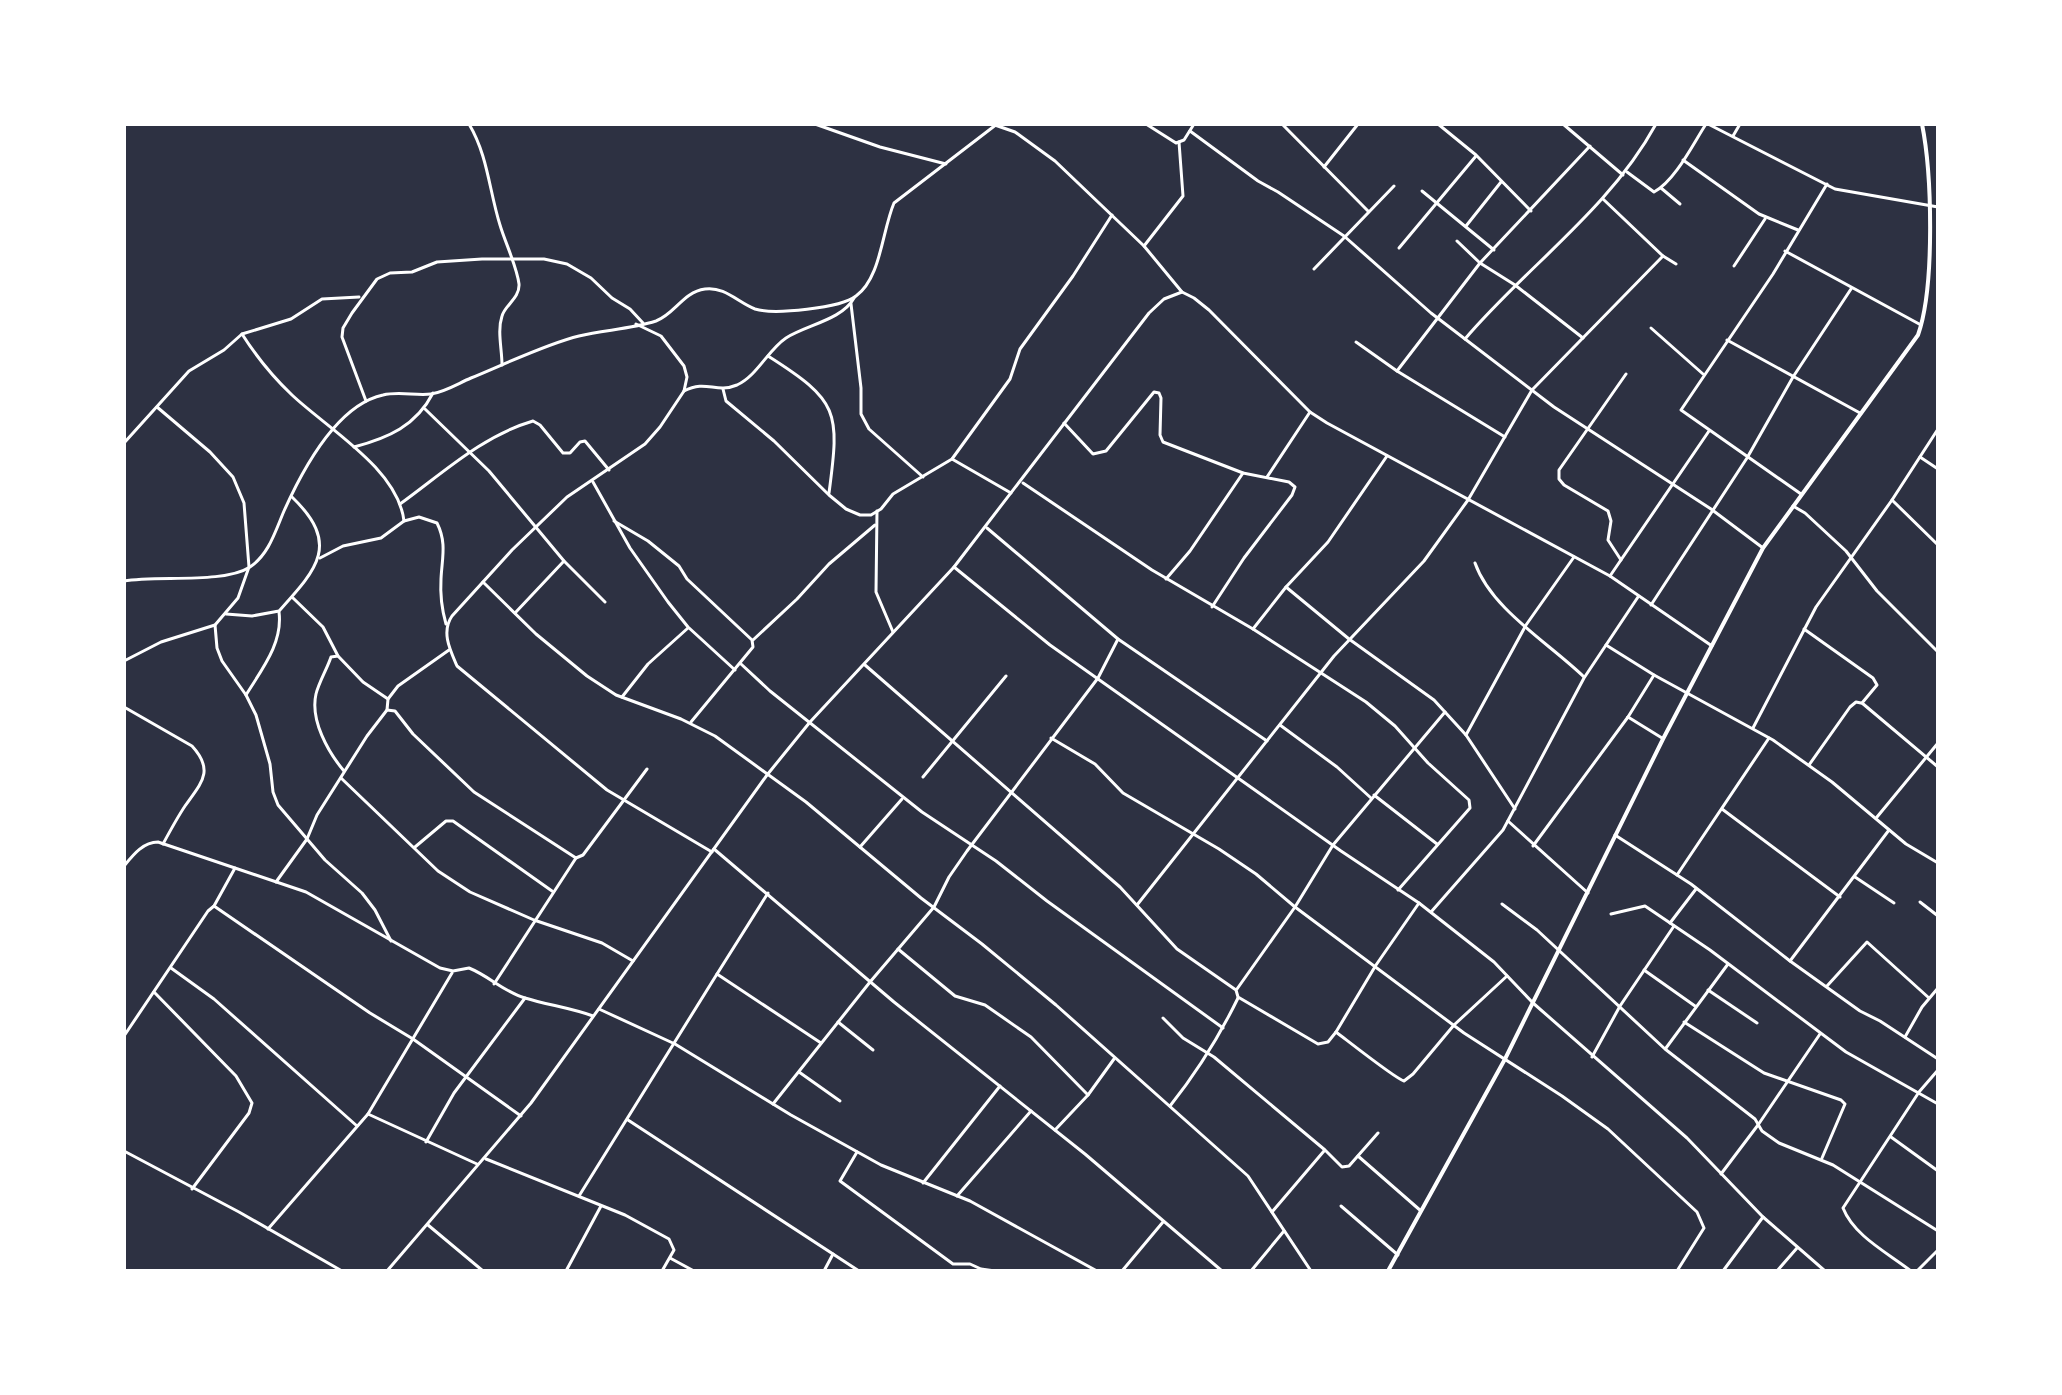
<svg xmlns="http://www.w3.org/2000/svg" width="2062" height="1395" viewBox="0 0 2062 1395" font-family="'PT Sans',sans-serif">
<rect width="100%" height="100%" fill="#2d3142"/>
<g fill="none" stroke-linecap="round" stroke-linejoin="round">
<g stroke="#fff" stroke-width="3">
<path d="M 469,124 C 488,156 489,190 500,225 C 505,242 517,267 519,284 C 520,298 505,305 502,316 C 497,331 502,349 502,365"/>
<polyline points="815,124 880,147 946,164"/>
<polyline points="992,124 1015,132 1055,161 1144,246 1182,292 1194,298 1209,310 1310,412 1327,423 1610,576 1712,646"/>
<polyline points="1146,124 1176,143 1184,140 1194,124"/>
<polyline points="1282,124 1368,211"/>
<polyline points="1438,124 1476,155 1531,211"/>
<polyline points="1563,124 1623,175"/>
<polyline points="1708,124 1835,189 1938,207"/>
<polyline points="1190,131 1258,181 1278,192 1344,236 1431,313 1554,407 1711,509 1763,548"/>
<polyline points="1733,136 1740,124"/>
<polyline points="1683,160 1759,214 1798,230"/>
<polyline points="1324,167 1358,124"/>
<path d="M 1627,172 L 1654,192 C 1675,181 1693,144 1706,124"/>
<polyline points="1661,188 1680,204"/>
<polyline points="1422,191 1494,250"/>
<polyline points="1603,199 1663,256 1676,264"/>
<polyline points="1466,226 1501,182"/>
<polyline points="1457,241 1480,263 1515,285 1583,338"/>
<polyline points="1144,246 1183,196 1179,142"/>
<polyline points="1399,248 1476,156"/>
<polyline points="1785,251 1921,325"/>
<polyline points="1734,266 1765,219"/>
<polyline points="1314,269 1394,186"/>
<polyline points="851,304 861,388 861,414 869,429 923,477"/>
<path d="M 636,324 L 661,336 L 684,366 L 687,377 L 684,391 L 660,427 L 645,444 L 567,497 L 512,550 L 452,616 C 441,632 450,650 457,666 L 607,790 L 712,852"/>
<polyline points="1651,328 1703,374"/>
<path d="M 242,334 C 256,356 273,377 292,395 C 328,429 398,469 404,521"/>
<path d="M 1465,339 C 1527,266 1609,210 1656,124"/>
<polyline points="1727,340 1860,413"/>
<polyline points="1356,342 1397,371 1505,437"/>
<path d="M 768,356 C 839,401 840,411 829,493"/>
<polyline points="1397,371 1480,263 1590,146"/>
<polyline points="723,389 726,401 774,441 829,495 846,509 860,515 871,515 881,509 893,494 952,459 1010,379 1020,349 1073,276 1112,215"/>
<path d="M 684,391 C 707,379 715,394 737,385 C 757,376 768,350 786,338 C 806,325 842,320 854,298"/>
<polyline points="366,401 342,337 343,328 352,313 377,279 390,273 412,272 437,262 482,259 544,259 567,264 591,278 612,298 630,309 643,323"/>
<polyline points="425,409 489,471 564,561 605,602"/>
<polyline points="1064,423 1093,454 1106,451 1154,392 1159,393 1161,398 1160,435 1163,442 1243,473 1289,482 1295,487 1292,495 1244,558 1212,607"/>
<polyline points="124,443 189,371 224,350 242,334 291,319 322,299 359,297"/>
<path d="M 354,447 C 388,438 416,426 433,393"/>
<polyline points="1920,457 1938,469"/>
<polyline points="952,459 1011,493"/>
<polyline points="1267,477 1310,412"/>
<polyline points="593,482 630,548 668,602 688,627 735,670"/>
<polyline points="1023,483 1152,570 1253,629 1366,702 1395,726 1428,763 1469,800 1470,808 1398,890"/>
<polyline points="1801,494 1681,410 1773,274 1827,184"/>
<polyline points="1892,500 1938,545"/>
<path d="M 400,504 C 443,473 482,436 533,421 L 540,425 L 563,453 L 570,453 L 580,442 L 585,441 L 609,470"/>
<polyline points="1793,506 1805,513 1846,551 1877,591 1938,652"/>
<polyline points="877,511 876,592 893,632"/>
<polyline points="614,521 648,541 679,566 687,579 752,640 753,647 691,722"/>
<polyline points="987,528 1118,639 1267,741"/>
<path d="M 320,558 L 343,546 L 381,538 L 404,521 L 419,517 L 437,523 C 447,543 442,558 441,579 C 440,595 442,610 446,624"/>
<polyline points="1621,560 1608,540 1611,521 1608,511 1564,485 1559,479 1559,470 1626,374"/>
<path d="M 1475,563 C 1491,609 1549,643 1584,677"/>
<polyline points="954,567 1050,645 1341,851 1419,903 1494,962 1533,1003 1687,1138 1763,1217 1825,1271"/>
<polyline points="1610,576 1709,431"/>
<polyline points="1166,579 1190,551 1243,473"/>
<path d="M 124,581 C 157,575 224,584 250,567 C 269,554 275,532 284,511 C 302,471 337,405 383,395 C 399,391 416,396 431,394 C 445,392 459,383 471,378 C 503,365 546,344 579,336 C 604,330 631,329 656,321 C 675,314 683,292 705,289 C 724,286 739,303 755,309 C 774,315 841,308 856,296 C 881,278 882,231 894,203 L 997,124"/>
<polyline points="483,582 536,634 587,676 616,695 681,719 715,736 806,802 921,898 982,944 1056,1005 1248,1176 1311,1271"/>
<polyline points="1286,587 1349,639 1434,700 1466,735 1515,809"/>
<polyline points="293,598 323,627 338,656 363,682 388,699"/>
<polyline points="1651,605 1747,458 1793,377 1851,289"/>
<polyline points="515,613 564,561"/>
<path d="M 226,614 L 252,616 L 279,611 C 317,569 341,544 292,497"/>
<polyline points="215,625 217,648 222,661 246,695 256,715 270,764 273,792 278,805 325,860 362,893 375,910 391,941"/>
<polyline points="1253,629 1286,587 1328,542 1387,456"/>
<polyline points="1804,629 1873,678 1877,685 1862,703 1938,767"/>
<polyline points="753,640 797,599 829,564 875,525"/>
<polyline points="1606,645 1654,675 1773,740 1832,782 1906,844 1938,863"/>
<path d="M 338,656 L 331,657 C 327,669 319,682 316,694 C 310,720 328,752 344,771"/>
<polyline points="124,661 161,642 215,625 238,598 249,567 244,503 233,477 210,452 157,407"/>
<polyline points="741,664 770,691 922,812 996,861 1047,901 1223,1028"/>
<polyline points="865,665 1120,887 1177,949 1236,990 1238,997 1318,1044 1328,1042 1336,1032 1376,965 1419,903"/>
<path d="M 246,695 C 262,669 283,643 279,612"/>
<polyline points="622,697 648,664 688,628"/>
<path d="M 124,707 L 192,746 C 215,771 201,783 185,806 C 177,818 170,831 163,844"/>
<polyline points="387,710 395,711 413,734 474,792 576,858"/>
<polyline points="1628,717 1662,738"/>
<polyline points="1280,725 1337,767 1371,798"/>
<polyline points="1753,728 1816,607 1892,500 1938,429"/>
<polyline points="1466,735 1526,625 1574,557"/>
<polyline points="1051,738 1095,764 1123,793 1219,849 1256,874 1295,907 1464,1033 1562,1096 1608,1129 1697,1212 1704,1228 1677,1271"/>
<polyline points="1809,765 1850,707 1856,702 1861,703"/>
<polyline points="923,777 1006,676"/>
<polyline points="341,778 438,871 470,892 534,920 602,943 633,961"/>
<polyline points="1374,795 1437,844"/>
<polyline points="1722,809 1840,897"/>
<polyline points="1877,817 1938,743"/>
<polyline points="1508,821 1588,893"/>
<polyline points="1615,835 1691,884 1790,961 1860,1011 1880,1021 1938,1059"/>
<polyline points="1533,846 1628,717 1654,675"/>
<polyline points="415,847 446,821 453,821 552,891"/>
<polyline points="860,847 902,799"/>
<polyline points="714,849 894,1002 1085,1154 1222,1271"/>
<path d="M 124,866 C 133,855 143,842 158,842 L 306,892 L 440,968 L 453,971 L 469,968 C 489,976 504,992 525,998 C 548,1005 571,1008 593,1016"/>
<polyline points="1677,875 1769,738"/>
<polyline points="1855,877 1894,903"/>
<polyline points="276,882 307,839 317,815 367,736 387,710 388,699 398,686 449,650"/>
<polyline points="1920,902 1938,916"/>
<polyline points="1502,904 1537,930 1665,1049 1755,1119 1762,1131 1779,1143 1833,1165 1938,1231"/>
<polyline points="1137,905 1334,656 1424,561 1468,500 1532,390 1663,256"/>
<polyline points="214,906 370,1013 413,1039 521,1116"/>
<polyline points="1431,912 1503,830 1584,678 1638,597"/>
<polyline points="1611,914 1645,906 1710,950 1846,1052 1938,1104"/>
<polyline points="1670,923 1696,889"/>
<polyline points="898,949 955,996 985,1005 1031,1037 1088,1095"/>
<polyline points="1790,961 1889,830"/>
<polyline points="171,968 214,999 357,1126"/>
<polyline points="1644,970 1695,1006"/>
<polyline points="717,974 768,893"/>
<polyline points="494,984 576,858 583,855 647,769"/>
<polyline points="1827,986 1867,942 1929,998"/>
<polyline points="1237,989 1295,907 1333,845 1445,712"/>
<polyline points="1708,990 1757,1023"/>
<polyline points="154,992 236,1076 252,1103 249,1113 192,1189"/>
<polyline points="599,1009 675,1044 791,1115 881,1165 970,1201 1097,1271"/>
<polyline points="1163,1018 1183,1038 1214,1057 1325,1150 1342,1167 1349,1166 1378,1133"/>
<polyline points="838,1022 873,1050"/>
<polyline points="1684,1022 1764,1073 1841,1100 1845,1104 1822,1158"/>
<path d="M 1336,1032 C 1348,1041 1396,1079 1404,1081 L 1413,1074 L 1454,1025 L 1507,976"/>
<polyline points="124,1036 208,911 214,906 235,868"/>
<polyline points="1905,1037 1922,1007 1938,988"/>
<polyline points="1666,1048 1728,964"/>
<polyline points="1592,1057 1620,1006 1674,926"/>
<polyline points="799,1072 840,1101"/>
<polyline points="773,1104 870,982 934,907 949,877 967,851 1098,678 1118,639"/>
<path d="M 1170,1106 C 1197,1072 1219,1037 1238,998"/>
<polyline points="368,1114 477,1164"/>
<polyline points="628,1120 859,1271"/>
<polyline points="1055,1130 1088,1095 1114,1059"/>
<polyline points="1891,1137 1938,1171"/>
<polyline points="426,1142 454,1093 525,998"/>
<polyline points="124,1151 239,1212 342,1271"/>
<polyline points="857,1152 840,1181 953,1264 970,1264 981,1269 995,1271"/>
<polyline points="1358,1156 1421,1211"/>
<polyline points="486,1159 625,1215 669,1239 674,1250 662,1271"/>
<polyline points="1721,1174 1758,1125 1820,1034"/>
<polyline points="923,1183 1000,1086"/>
<polyline points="579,1196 717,974 821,1043"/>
<polyline points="957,1196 1031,1111"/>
<polyline points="1341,1206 1398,1255"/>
<polyline points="1272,1212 1324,1151"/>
<polyline points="428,1225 483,1271"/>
<polyline points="268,1229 368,1114 452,973"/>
<polyline points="670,1258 694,1271"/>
<polyline points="387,1271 531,1103 767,775 810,722 954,567 1149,313 1164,299 1182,292"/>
<polyline points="566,1271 601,1206"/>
<polyline points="824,1271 833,1254"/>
<polyline points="1122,1271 1163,1222"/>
<polyline points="1251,1271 1284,1231"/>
<polyline points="1723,1271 1763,1217"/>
<polyline points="1777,1271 1797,1248"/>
<path d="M 1911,1271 C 1888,1253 1854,1236 1843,1208 L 1919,1092 L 1938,1070"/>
<polyline points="1917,1271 1938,1250"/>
</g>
<path stroke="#fff" stroke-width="4" d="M 1388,1271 L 1505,1059 L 1663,739 L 1763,548 L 1918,335 C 1935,287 1932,174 1922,124"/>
</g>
<rect width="2062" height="1395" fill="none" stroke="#ffffff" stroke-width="252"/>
</svg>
